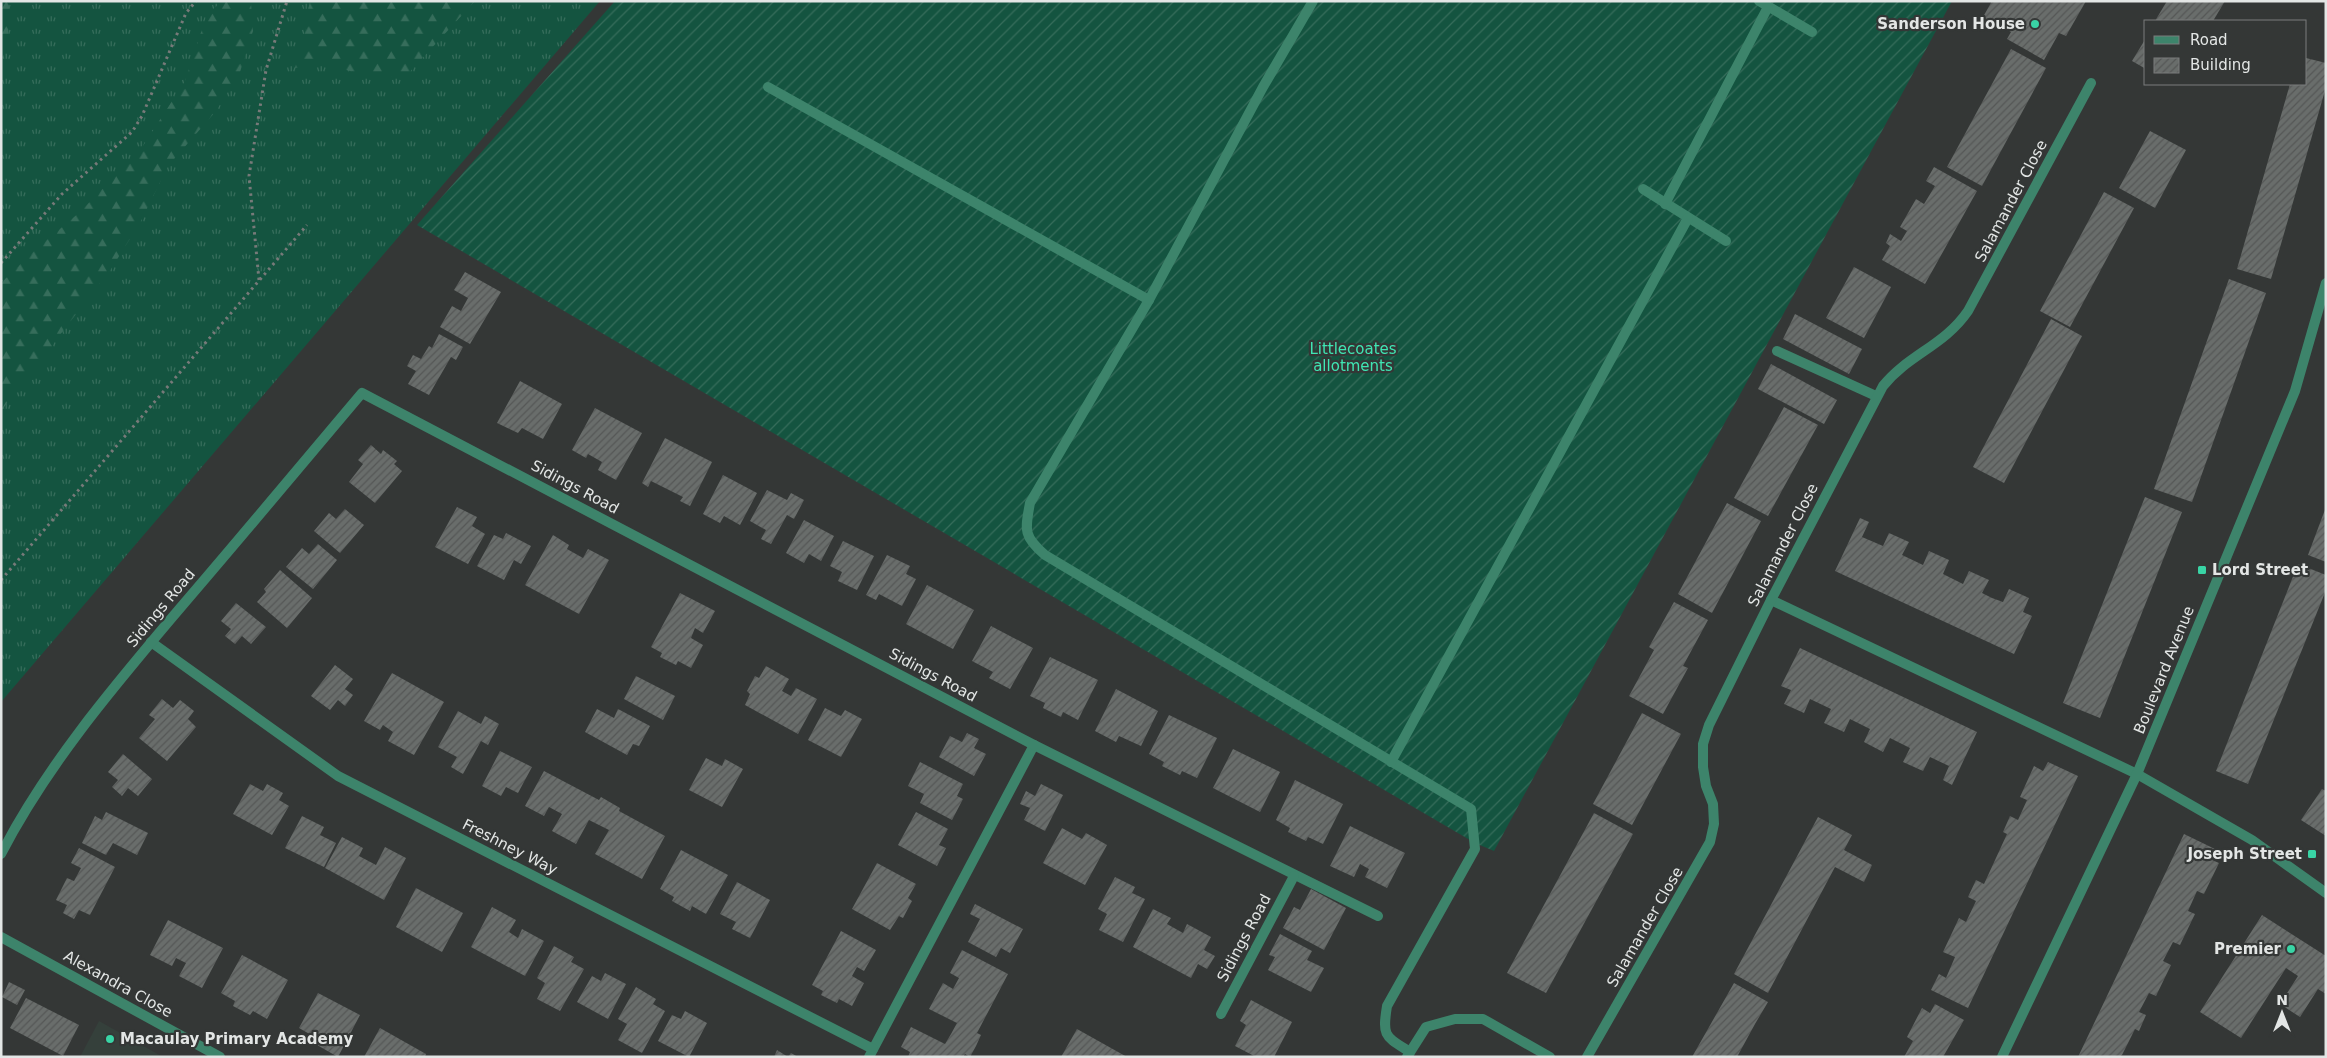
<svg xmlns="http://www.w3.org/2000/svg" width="2327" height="1058" viewBox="0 0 2327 1058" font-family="'DejaVu Sans',sans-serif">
<defs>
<pattern id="grass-tufts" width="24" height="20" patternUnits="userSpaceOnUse" patternTransform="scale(1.25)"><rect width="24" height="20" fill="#145440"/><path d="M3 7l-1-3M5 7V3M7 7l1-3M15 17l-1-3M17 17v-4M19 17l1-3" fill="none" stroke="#366d5b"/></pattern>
<pattern id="forest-firs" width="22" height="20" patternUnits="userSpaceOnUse" patternTransform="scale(1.25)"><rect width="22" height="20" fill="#145440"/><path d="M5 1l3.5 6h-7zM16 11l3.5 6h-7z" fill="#366d5b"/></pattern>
<pattern id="garden-furrows" width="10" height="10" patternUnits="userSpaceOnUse" patternTransform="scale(1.25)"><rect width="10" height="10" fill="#145440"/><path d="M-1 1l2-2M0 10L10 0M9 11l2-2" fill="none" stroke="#366d5b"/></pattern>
<pattern id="building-hatch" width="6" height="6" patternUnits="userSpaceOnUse" patternTransform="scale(1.25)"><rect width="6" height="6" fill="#696d6b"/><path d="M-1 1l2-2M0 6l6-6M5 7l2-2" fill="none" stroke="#555756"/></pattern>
</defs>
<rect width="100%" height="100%" fill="#343736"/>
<polygon fill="#35403b" points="99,1021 163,1057 80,1057"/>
<polygon fill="url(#grass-tufts)" points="1,1 600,1 1,702"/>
<g fill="url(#forest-firs)">
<path d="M 1,1 L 9,1 C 10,15 9,48 1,59 Z"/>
<polygon points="223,1 245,1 251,3 253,31 240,72 216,111 168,166 140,223 111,269 1,411 1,283 35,250 80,212 141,149 185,81 207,14"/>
<polygon points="310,1 475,1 405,77 361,74 321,63 295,68 305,31"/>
</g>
<polygon fill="url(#garden-furrows)" points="615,1 1952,1 1494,851 1475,843 417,225"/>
<g fill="url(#building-hatch)">
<polygon points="1992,1 2086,1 2066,36 2059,33 2044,60 2007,39 2011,32 1983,17"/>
<polygon points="2167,1 2225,1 2213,21 2155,21"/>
<polygon points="2146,38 2146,69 2132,61"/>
<polygon points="2011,49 2046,68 1982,186 1947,167"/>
<polygon points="2306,58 2326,63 2326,87 2271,279 2237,269 2290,84 2306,84"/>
<polygon points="2150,131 2186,150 2155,208 2119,188"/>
<polygon points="1934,167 1977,191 1925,284 1882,260 1890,246 1886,243 1890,234 1901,241 1907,231 1900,227 1916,199 1924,204 1935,186 1926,181"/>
<polygon points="2104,192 2134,208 2070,327 2040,311"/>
<polygon points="1854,267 1891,287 1864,338 1826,318"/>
<polygon points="465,272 501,292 470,344 440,327 452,306 461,311 468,298 454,290"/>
<polygon points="2229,279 2266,293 2192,502 2154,489"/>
<polygon points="1795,314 1862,349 1849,374 1783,339"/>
<polygon points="2051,319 2082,336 2004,483 1973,467"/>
<polygon points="439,334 463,347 456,360 451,357 429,395 408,384 416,371 407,366 413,355 421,359 429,346 432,348"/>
<polygon points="1771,364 1837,400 1824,424 1758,389"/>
<polygon points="520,381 562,404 543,439 522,428 518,433 497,423"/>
<polygon points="1784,407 1818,425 1768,516 1734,498"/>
<polygon points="595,408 642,433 616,480 598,470 602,462 588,454 586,458 572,450"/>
<polygon points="665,438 712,462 690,506 680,501 683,497 651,481 648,487 642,483"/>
<polygon points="371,445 381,454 383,450 397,461 394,464 402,471 375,503 349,482 363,464 358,460"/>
<polygon points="723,475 757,493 740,525 724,516 720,523 703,514"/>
<polygon points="767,490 787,500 791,493 804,500 794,519 787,515 771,544 761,539 766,530 750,521"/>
<polygon points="2145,497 2182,512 2100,718 2063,703"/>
<polygon points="1727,503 1761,521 1712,613 1678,594"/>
<polygon points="457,507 477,517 472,526 485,534 468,564 435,547"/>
<polygon points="2326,507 2326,562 2308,555"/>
<polygon points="345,509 364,525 340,553 314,531 329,513 336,519"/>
<polygon points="1860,518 1869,522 1862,537 1883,546 1889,533 1909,542 1902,555 1923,565 1929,551 1949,560 1943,574 1963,584 1969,571 1989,580 1982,593 1992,598 2003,602 2009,589 2029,598 2023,612 2032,616 2014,654 1835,571"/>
<polygon points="804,520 834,536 821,561 809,554 804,563 786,553"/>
<polygon points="506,533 531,546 521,564 514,560 504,580 477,566 494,535 503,539"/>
<polygon points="553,535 569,545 567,549 583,558 588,549 609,560 579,614 525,585"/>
<polygon points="843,541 874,556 857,590 838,581 842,572 830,566"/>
<polygon points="318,544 337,560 313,589 286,567 302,548 309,554"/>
<polygon points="887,555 910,566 906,574 916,579 902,606 879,594 876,600 866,595"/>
<polygon points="2298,564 2326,575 2326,590 2248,784 2216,771"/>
<polygon points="280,570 312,598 287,628 257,602 266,592 264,589"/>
<polygon points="927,585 974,610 953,649 906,624"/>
<polygon points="680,593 715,611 703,633 695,628 691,638 703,645 691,668 678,661 676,665 660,657 662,653 651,647"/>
<polygon points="1674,602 1708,620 1683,666 1688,668 1663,714 1629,696 1654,650 1649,647"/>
<polygon points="236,603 266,627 251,644 242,636 235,644 225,636 231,629 221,621"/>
<polygon points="991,626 1033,648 1010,689 989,678 993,672 972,661"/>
<polygon points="1800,648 1977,732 1952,785 1943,780 1949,766 1930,757 1923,771 1903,762 1910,748 1890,738 1883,752 1864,742 1870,729 1850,719 1844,732 1824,723 1831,709 1810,699 1804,713 1784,704 1791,690 1781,686"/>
<polygon points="1050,657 1098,680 1078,720 1063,712 1061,717 1043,708 1045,703 1030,696"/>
<polygon points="335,665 353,679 345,689 353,695 345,706 338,700 330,710 311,696"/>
<polygon points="766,666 789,679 782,691 791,696 796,688 817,699 798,734 745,705 750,694 747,691 755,676 759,678"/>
<polygon points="392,673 444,702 414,755 388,741 393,732 383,725 380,730 364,721"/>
<polygon points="636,676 675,696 663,720 624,699"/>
<polygon points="1116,689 1158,711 1141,746 1119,736 1116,742 1095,731"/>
<polygon points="162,699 173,708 180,700 194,711 188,719 196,727 167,761 139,738 155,719 149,715"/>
<polygon points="825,708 841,716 845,710 862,719 841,757 808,740"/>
<polygon points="597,709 614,718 618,709 650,726 639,746 633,744 627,755 585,732"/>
<polygon points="458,711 481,724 485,716 499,724 488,745 481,741 463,774 451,767 457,757 438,747"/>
<polygon points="1642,713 1681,734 1632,825 1593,804"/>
<polygon points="1169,715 1217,738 1197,778 1182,771 1180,775 1162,766 1164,762 1149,754"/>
<polygon points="967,733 979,739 974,748 986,754 974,776 939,757 950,736 962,742"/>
<polygon points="1233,749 1280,772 1260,812 1213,788"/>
<polygon points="500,751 532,767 518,793 506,787 501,796 482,786"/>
<polygon points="123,754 152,779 138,796 128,788 122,796 112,787 118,780 108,772"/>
<polygon points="706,758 722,766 725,759 743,769 722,807 689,790"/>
<polygon points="920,762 963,784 957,796 963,799 952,820 920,803 924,794 908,786"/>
<polygon points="2048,762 2078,776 1968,1008 1931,990 1939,974 1946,978 1955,957 1943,952 1959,918 1966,922 1976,901 1968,897 1976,880 1984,884 2007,834 2003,832 2010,816 2018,820 2027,800 2020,797 2034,766 2043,771"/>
<polygon points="544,771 599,800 601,797 620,808 619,811 665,836 642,879 595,854 609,830 589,820 576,844 552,831 562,814 549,807 544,816 525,806"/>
<polygon points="1295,780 1343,804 1323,844 1308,837 1306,841 1288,832 1290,828 1276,820"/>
<polygon points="250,784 263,791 267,784 283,793 279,800 289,806 272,835 233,814"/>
<polygon points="1041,784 1063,795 1045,831 1024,820 1030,808 1020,804 1026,791 1035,796"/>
<polygon points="2322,789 2326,791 2326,836 2301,820"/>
<polygon points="106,812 148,833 137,855 113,843 106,855 82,843 95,816 102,820"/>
<polygon points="916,812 948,829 939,845 946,848 937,866 898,845"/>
<polygon points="1594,813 1633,834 1546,993 1507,973"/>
<polygon points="302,816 324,827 320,835 336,843 324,867 285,848"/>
<polygon points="1818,817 1852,835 1844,850 1872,865 1864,882 1835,867 1768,993 1734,974"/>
<polygon points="1350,826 1405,853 1387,888 1365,877 1369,869 1360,864 1354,877 1330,866"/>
<polygon points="1062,828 1082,839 1086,833 1107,845 1085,885 1043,863"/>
<polygon points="2184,834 2217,850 2212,860 2219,863 2204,894 2197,891 2188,911 2195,914 2180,945 2173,942 2163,961 2171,965 2156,996 2149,993 2139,1012 2146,1015 2139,1031 2135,1029 2122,1055 2119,1057 2078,1057"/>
<polygon points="342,837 363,848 359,856 376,865 385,847 406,858 384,900 325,868"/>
<polygon points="79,848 115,867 90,915 79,910 74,919 63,913 67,905 56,900 67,878 74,881 81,868 71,863"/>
<polygon points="681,850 728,875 706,914 692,906 690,911 672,901 674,897 660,889"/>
<polygon points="877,863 916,884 908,898 912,901 903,918 899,916 890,930 852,909"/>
<polygon points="1115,877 1135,887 1132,893 1145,899 1123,942 1099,930 1107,914 1098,909"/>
<polygon points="737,882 770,900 750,938 732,929 736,922 720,914"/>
<polygon points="416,888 463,913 442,952 396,927"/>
<polygon points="1311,889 1346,908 1324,950 1283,928 1294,907 1300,910"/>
<polygon points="975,904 1023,929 1010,953 1001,948 996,957 968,942 980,919 970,914"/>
<polygon points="492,907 516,920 509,932 518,938 522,929 544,941 525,976 471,947"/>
<polygon points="1153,909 1171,918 1167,924 1183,933 1187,924 1211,937 1204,950 1215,956 1207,969 1198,964 1191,978 1133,947"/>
<polygon points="2262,915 2326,956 2326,994 2318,989 2300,1017 2280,1004 2298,976 2286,968 2241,1038 2200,1012"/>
<polygon points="168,920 223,948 202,988 179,976 186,963 176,958 172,966 150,955"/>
<polygon points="841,931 876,950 864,971 857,967 852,976 864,983 852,1006 839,999 837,1003 821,995 823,991 812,985"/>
<polygon points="1280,934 1312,951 1307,960 1324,968 1311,992 1268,970 1275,957 1269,955"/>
<polygon points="554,946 574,957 571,962 584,969 560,1011 537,999 545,983 537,978"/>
<polygon points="962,950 1008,974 977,1033 981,1035 976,1046 970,1057 965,1054 963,1057 908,1057 910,1052 901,1047 911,1027 945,1044 951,1034 957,1023 929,1009 943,983 953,989 959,978 950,973"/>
<polygon points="242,955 288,980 267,1019 253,1011 250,1015 233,1006 235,1001 221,993"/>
<polygon points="605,973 626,984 608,1019 577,1002 592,976 601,981"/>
<polygon points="9,982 25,990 17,1005 2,997"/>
<polygon points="1734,983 1768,1002 1755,1024 1737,1057 1692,1057"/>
<polygon points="636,987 656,999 653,1004 665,1011 642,1053 618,1040 627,1024 618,1019"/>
<polygon points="318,993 360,1015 338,1057 317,1045 320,1040 299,1028"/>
<polygon points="26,998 79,1025 63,1056 10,1028"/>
<polygon points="1251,1000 1292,1022 1274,1057 1256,1057 1235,1046 1246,1025 1240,1021"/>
<polygon points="1935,1004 1964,1020 1943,1057 1904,1057 1913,1041 1907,1037 1922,1008 1930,1013"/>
<polygon points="685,1011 707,1023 689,1057 658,1041 672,1015 681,1019"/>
<polygon points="380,1028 426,1054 425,1057 364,1057"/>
<polygon points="1077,1029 1127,1057 1061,1057"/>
<polygon points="777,1050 788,1057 791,1053 798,1057 774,1057"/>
</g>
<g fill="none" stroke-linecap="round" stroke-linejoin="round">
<g stroke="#777a79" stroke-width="3" stroke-dasharray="2.5 4" stroke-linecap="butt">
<polyline points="1,263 62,194 132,132 142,116 186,13 196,1"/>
<polyline points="259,280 249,176 266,70 287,1"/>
<polyline points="1,580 307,225"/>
</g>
<g stroke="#3d846b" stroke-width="10">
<path d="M 1313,1 L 1263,87 L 1149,300 L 1030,503 C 1025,530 1023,536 1045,555 L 1471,809 L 1475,849 L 1387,1006 C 1382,1037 1385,1036 1410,1052"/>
<polyline points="1759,1 1812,32"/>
<polyline points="768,87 1149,300"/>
<polyline points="1643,189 1726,241"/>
<polyline points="1665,204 1768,7"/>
<polyline points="1777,351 1876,396"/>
<polyline points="1391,762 1688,218"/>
<polyline points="869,1057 1034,745"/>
</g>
<g stroke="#3d846b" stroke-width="10">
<polyline points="1771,600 2137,774 2252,840 2326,893"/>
<polyline points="151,642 338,776 873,1049"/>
<path d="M 1,854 C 48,763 116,684 181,607 C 242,536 302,464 362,393 L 1034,745 L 1378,916"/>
<polyline points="1,937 220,1057"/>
<polyline points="1221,1014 1294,876"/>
<polyline points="1407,1057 1426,1027 1455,1019 1483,1019 1550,1057"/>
<path d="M 1587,1057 L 1710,842 L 1714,824 L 1713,804 L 1706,786 L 1703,767 L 1703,744 L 1709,725 L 1771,600 L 1883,386 C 1909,354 1944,346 1968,311 L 2091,83"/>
</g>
<polyline stroke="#3d846b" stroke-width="10" points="2002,1057 2137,774 2295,391 2326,283"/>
</g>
<g fill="#39d4a5" stroke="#343736" stroke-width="2">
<circle cx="2035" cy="24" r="5"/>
<rect x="2197" y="565" width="10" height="10" rx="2.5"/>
<rect x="2307" y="849" width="10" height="10" rx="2.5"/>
<circle cx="2291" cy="949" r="5"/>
<circle cx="110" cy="1039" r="5"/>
</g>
<g text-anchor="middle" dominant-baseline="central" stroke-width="4.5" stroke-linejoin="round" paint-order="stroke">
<g font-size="15" font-weight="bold" fill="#e3e6e5" stroke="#343736" text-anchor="end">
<text x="2025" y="24">Sanderson House</text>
<text x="2212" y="570" text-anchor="start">Lord Street</text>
<text x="2302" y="854">Joseph Street</text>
<text x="2281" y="949">Premier</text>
<text x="120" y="1039" text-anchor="start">Macaulay Primary Academy</text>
</g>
<g font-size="15" fill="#e3e6e5" stroke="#343736">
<text transform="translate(2011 201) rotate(-62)">Salamander Close</text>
<text transform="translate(575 487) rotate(28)">Sidings Road</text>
<text transform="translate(1783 545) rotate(-63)">Salamander Close</text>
<text transform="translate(161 608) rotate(-50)">Sidings Road</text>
<text transform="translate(2164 670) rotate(-68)">Boulevard Avenue</text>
<text transform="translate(933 675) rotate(28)">Sidings Road</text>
<text transform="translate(510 847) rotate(27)">Freshney Way</text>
<text transform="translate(1645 927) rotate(-60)">Salamander Close</text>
<text transform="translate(1244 938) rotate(-62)">Sidings Road</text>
<text transform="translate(118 984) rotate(29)">Alexandra Close</text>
</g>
<g font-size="15" fill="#3fe6b3" stroke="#343736">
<text x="1353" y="349">Littlecoates<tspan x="1353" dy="17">allotments</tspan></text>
</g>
</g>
<rect width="2327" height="1058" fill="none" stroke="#e3e6e5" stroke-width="5"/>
<rect x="2144" y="20" width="162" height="65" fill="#343736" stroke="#7a7d7c"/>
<rect x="2154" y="36" width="25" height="8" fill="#3d846b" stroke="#7a7d7c"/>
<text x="2190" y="45" font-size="15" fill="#e3e6e5">Road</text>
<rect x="2154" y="58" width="25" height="15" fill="url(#building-hatch)" stroke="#7a7d7c"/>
<text x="2190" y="70" font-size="15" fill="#e3e6e5">Building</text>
<g transform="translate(2282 1013)" stroke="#343736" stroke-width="4" paint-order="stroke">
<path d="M0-4L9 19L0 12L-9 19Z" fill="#e3e6e5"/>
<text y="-8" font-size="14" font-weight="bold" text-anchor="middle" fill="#e3e6e5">N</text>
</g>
</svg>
